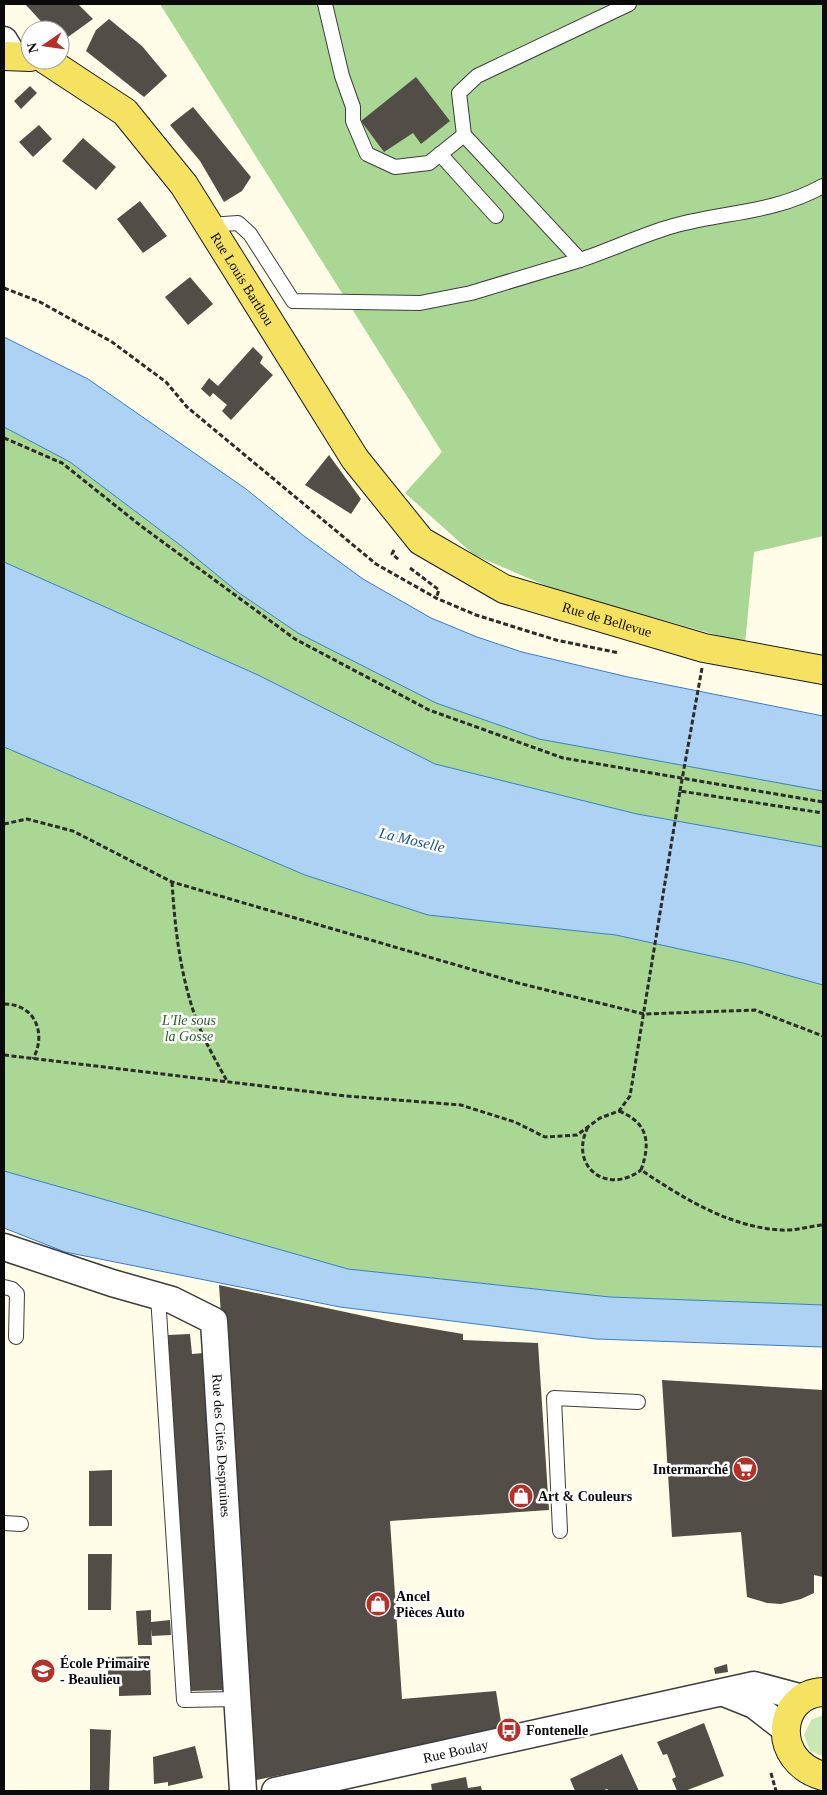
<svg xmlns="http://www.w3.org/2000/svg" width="827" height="1795" viewBox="0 0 827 1795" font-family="Georgia,serif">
<rect width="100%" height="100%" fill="#fffde8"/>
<polygon fill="#c8e7b4" points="823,1715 823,1756 810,1751 804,1735 811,1720"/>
<g fill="#aad793">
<polygon points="160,4 823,4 823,536 754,552 745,643 556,590 474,555 405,493 442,452"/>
<polygon points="4,427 70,462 184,548 239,593 298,633 436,703 539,739 823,791 823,847 637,814 435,764 258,675 4,562"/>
<polygon points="4,747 305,875 428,915 616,935 743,963 823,985 823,1305 610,1297 348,1269 4,1171"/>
</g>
<g fill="#aed2f4" stroke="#377ec9">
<polygon points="4,337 88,379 246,489 304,536 363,579 431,618 477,637 522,652 628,677 823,716 823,791 539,739 436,703 298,633 239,593 184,548 70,462 4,427"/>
<polygon points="4,562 258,675 435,764 637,814 823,847 823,985 743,963 616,935 428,915 305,875 4,747"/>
<polygon points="4,1171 348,1269 610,1297 823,1305 823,1347 596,1339 340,1307 65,1252 4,1228"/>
</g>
<g fill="#524d47">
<polygon points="25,4 78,4 93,19 61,42 60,30 49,30"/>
<polygon points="109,19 142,46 167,76 144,97 86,51 96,30"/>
<polygon points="416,77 450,121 421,144 413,133 384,152 361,121"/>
<polygon points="30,86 37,93 21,109 14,101"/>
<polygon points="193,107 251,177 242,191 224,202 200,161 170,125"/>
<polygon points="39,125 52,139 33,157 19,142"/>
<polygon points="83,138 116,167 96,190 62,161"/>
<polygon points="140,201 167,236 143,253 117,219"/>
<polygon points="190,277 213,304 188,325 165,297"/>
<polygon points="253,347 263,357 260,363 273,375 231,420 222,411 227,405 213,393 210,397 201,389 209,378 218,386"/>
<polygon points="329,455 361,499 351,514 305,485"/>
<polygon points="219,1285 392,1322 463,1334 463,1340 538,1343 549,1510 390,1521 402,1699 496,1691 502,1728 252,1781"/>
<polygon points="190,1334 192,1354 204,1353 226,1690 190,1691 168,1335"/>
<polygon points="662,1380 823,1390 823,1577 814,1575 814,1593 801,1599 781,1604 767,1603 747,1597 741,1532 672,1537"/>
<polygon points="112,1470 112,1526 89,1526 89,1471"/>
<polygon points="88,1554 112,1554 111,1610 88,1610"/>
<polygon points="151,1610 151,1622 170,1620 171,1635 152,1636 151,1629 152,1645 138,1645 136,1611"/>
<polygon points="150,1656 151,1695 119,1696 119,1682 108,1682 108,1657"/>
<polygon points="727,1664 728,1672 715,1674 714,1668"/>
<polygon points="704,1723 724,1776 685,1791 677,1791 672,1779 676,1777 667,1754 663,1755 657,1742"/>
<polygon points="90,1729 111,1730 109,1791 90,1791"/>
<polygon points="195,1746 203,1778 168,1786 168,1782 154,1784 153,1757"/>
<polygon points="622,1754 639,1791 609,1791 607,1789 602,1791 575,1791 570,1779"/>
<polygon points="466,1777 468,1788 481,1786 482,1791 432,1791 431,1784"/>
</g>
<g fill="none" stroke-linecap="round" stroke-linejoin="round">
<defs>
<g id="lane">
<path d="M 325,4 L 342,76 L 353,107 L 353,121 L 367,154 L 395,167 L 429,163 L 464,135 L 580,260 C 611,250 641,235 673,226 C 727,211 772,214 823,186"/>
<polyline points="464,135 459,93 477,76 629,4"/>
<polyline points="440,154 496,216"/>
<polyline points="209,225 238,223 250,234 293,301 420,303 471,293 580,260"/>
<polyline points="4,1287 12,1289 17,1294 16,1337"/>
<polyline points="158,1296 184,1700 237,1699"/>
<polyline points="4,1523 21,1524"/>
<polyline points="560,1531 554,1398 638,1402"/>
</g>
<g id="street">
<polyline points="4,40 13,55"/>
<path id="s1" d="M 4,1247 L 112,1283 L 172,1300 L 214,1321 L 243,1791"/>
<polyline points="724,1693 754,1705 785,1729"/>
<path id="s2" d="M 275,1791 L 754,1685 L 803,1698"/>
</g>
<g id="primary">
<polyline points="4,56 30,57"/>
<path id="s3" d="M 46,60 L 125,112 L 184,185 L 355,459 L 421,541 L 504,589 L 704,648 L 823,670"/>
<path d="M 823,1692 C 777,1694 770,1761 823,1776"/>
</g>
</defs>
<use href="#lane" stroke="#3d3d3d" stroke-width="16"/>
<use href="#street" stroke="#3d3d3d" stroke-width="29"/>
<use href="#primary" stroke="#1b1b1b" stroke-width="30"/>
<g stroke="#2c2c2c" stroke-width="3" stroke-dasharray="5 2.5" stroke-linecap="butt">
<polyline points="4,288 40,302 112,342 166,382 187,407 376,564 436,598 476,615 556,640 619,653"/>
<polyline points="4,438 62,463 141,526 295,639 429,710 563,758 823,802"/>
<polyline points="394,550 392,554 399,560"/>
<polyline points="410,568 439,590 436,598"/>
<polyline points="4,824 27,819 73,831 172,882 518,983 644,1014 755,1010 823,1036"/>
<path d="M 172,882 C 175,929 180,974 196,1019 C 204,1040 216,1061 227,1081"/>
<path d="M 4,1004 C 35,1004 47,1033 33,1059"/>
<polyline points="4,1055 346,1096 461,1105 515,1122 545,1137 577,1135 600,1118 619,1111 630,1096 680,791 823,813"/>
<path d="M 619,1111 C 648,1123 651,1142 641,1170 C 683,1198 729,1227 781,1230 C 795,1231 810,1226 823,1225"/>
<path d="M 588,1127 C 568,1166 607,1196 641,1170"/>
<polyline points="771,1773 776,1791"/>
</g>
<use href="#lane" stroke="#fff" stroke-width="14"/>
<use href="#street" stroke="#fff" stroke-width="26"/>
<use href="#primary" stroke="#f5e261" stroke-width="28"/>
<polyline stroke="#2c2c2c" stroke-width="3" stroke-dasharray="5 2.5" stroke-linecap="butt" points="680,791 702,668"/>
</g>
<defs>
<symbol id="supermarket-disc" viewBox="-11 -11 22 22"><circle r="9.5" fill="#b63027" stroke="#fff"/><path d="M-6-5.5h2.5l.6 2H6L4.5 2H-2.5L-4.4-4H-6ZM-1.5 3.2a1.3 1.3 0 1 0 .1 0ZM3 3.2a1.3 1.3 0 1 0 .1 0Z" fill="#fff"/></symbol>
<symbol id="shop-disc" viewBox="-11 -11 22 22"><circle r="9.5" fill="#b63027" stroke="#fff"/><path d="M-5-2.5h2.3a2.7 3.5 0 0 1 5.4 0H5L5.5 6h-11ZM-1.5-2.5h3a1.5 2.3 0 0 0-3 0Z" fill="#fff"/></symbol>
<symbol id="school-disc" viewBox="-11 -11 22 22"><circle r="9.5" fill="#b63027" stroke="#fff"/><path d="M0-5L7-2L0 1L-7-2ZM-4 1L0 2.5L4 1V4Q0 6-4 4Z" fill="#fff"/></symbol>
<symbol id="bus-disc" viewBox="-11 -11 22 22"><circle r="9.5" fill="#b63027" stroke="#fff"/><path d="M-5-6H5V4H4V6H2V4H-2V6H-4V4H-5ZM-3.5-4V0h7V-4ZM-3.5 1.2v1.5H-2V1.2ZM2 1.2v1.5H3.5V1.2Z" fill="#fff"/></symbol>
</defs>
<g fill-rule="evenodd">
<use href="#supermarket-disc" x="731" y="1455" width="28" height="28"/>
<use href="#shop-disc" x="507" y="1482" width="28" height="28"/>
<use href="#shop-disc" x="364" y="1590" width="28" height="28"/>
<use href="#school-disc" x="29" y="1657" width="28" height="28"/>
<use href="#bus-disc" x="495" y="1716" width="28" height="28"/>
</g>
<g text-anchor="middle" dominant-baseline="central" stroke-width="5" stroke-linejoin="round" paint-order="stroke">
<g font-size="14" fill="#0a0a0a" stroke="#fff">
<text stroke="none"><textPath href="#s3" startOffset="299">Rue Louis Barthou</textPath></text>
<text stroke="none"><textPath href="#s3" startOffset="820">Rue de Bellevue</textPath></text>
<text stroke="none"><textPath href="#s1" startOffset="348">Rue des Cités Despruines</textPath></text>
<text stroke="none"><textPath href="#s2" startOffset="185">Rue Boulay</textPath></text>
</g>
<g font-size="14" font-style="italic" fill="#235f1d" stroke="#fff">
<text x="189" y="1020">L'Ile sous<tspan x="189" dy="16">la Gosse</tspan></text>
</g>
<g font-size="14" font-weight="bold" fill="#0a0a0a" stroke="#fff" text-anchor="start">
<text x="728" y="1469" text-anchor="end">Intermarché</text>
<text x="538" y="1496">Art &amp; Couleurs</text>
<text x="396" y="1596">Ancel<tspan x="396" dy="16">Pièces Auto</tspan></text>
<text x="60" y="1663">École Primaire<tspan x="60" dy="16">- Beaulieu</tspan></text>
<text x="526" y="1730">Fontenelle</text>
</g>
<g font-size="15" font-style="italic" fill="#185197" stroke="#fff">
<text transform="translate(412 840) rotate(13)">La Moselle</text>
</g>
</g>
<rect width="827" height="1795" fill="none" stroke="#0a0a0a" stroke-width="10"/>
<g transform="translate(45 45) rotate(257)"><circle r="24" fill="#ffffff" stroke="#9d9d9d"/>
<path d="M0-4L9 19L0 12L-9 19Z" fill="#b63027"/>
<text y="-8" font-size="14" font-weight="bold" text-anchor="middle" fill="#0a0a0a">N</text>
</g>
</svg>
